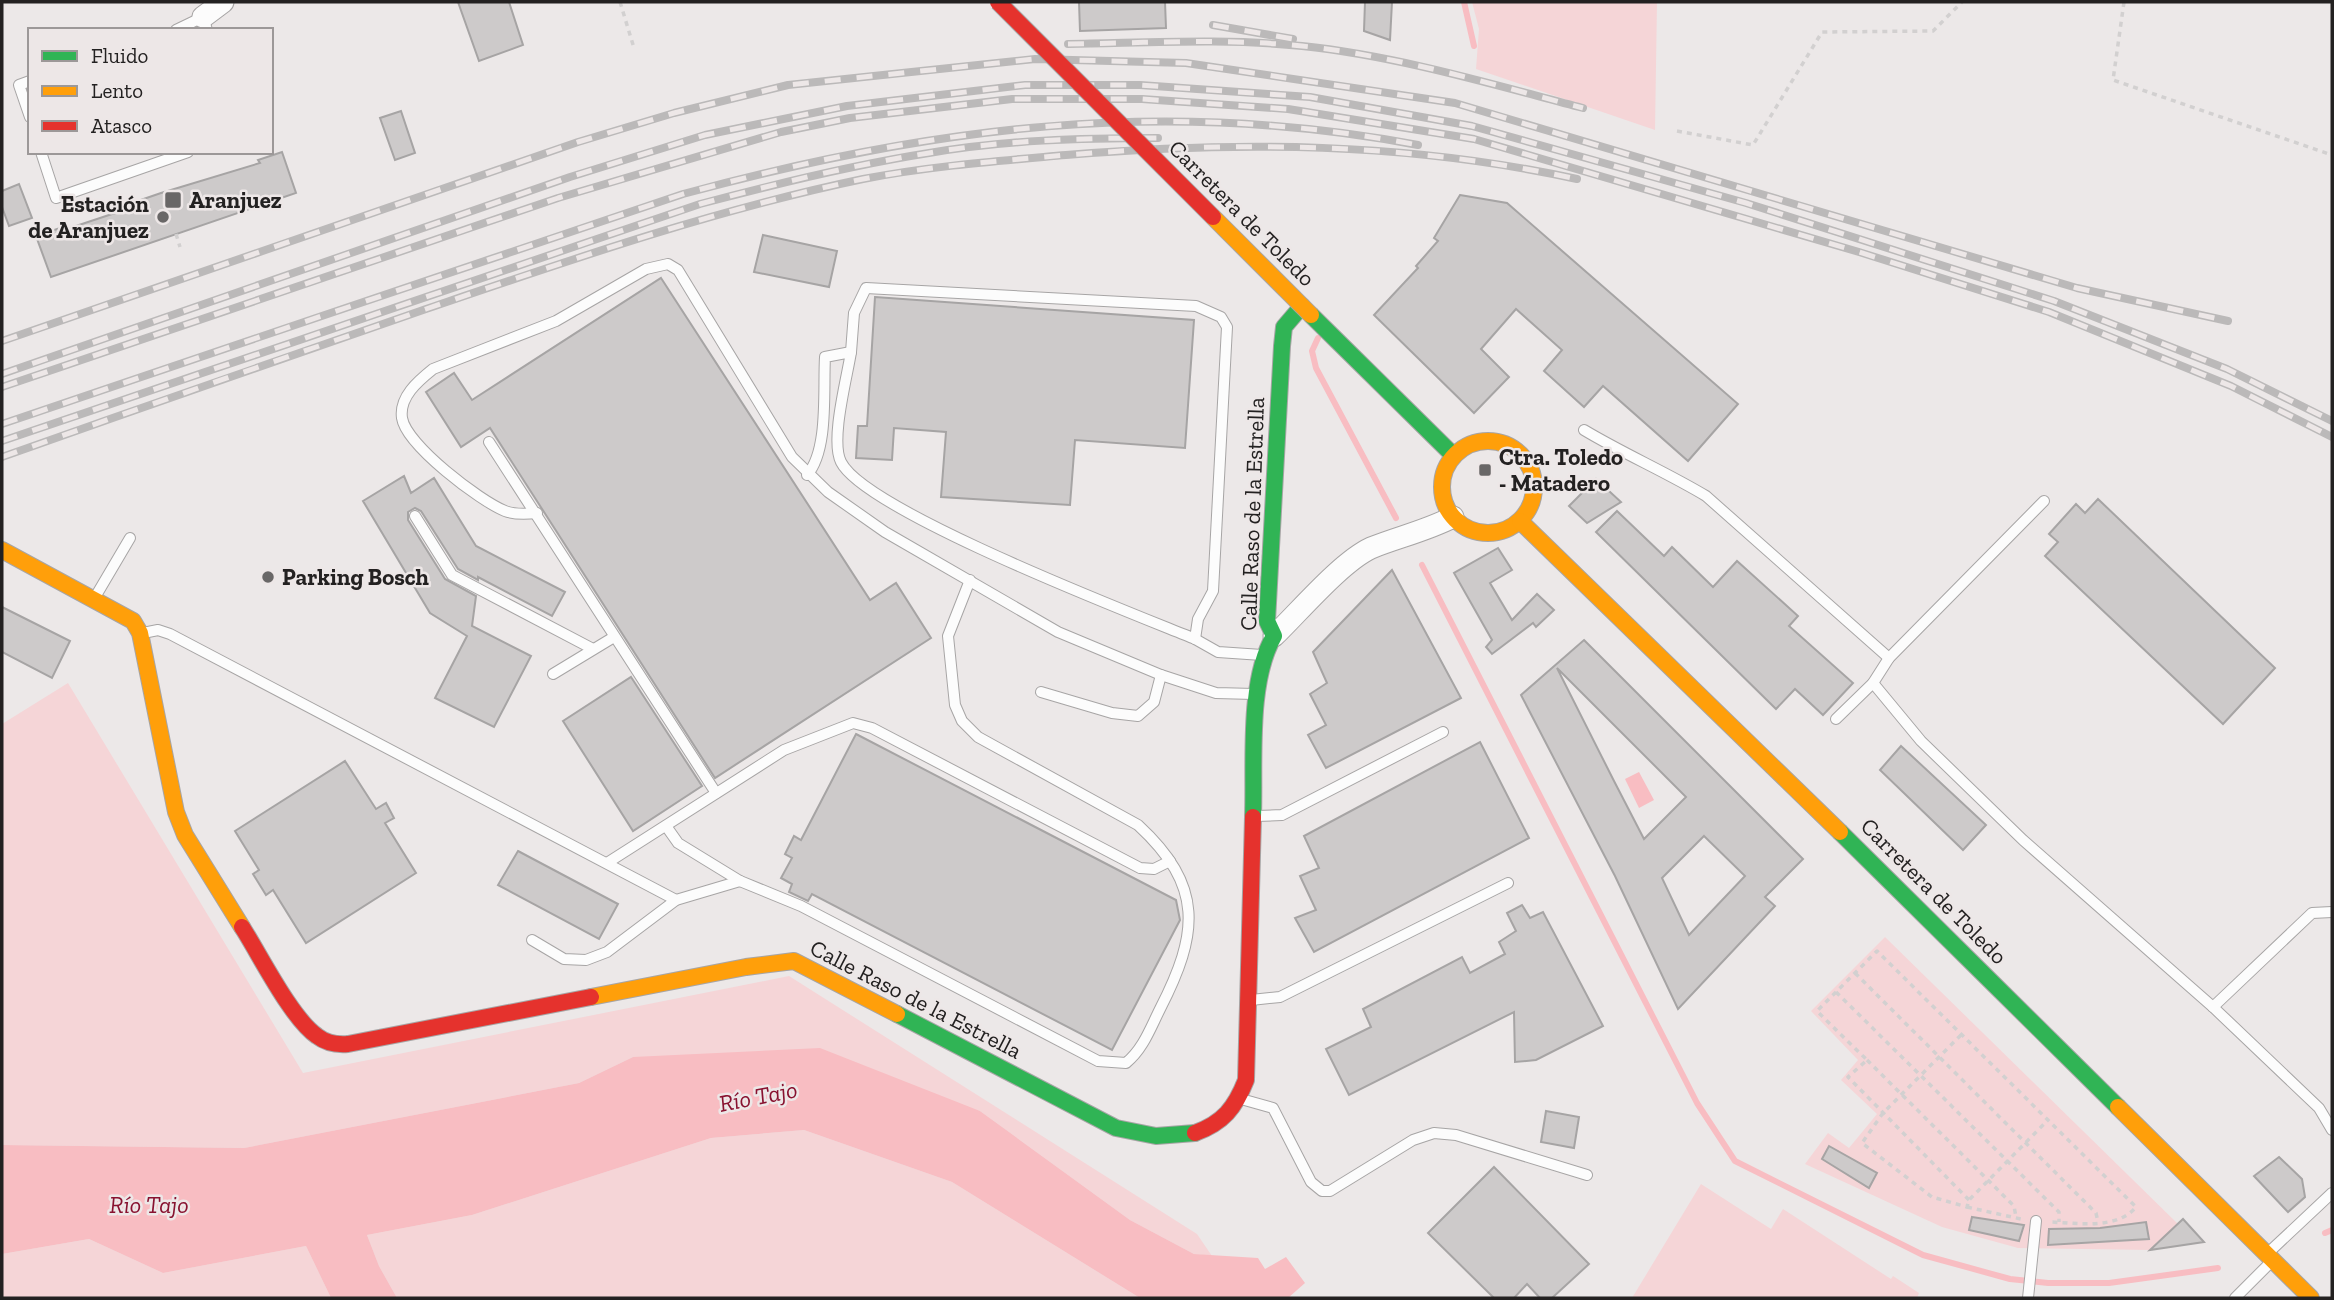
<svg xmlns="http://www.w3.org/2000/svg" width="2334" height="1300" viewBox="0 0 2334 1300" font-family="'Zilla Slab',serif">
<rect width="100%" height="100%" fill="#ece8e8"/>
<g fill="#f5d5d7">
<polygon points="1472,2 1657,2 1655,130 1476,69 1479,29"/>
<polygon points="68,683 303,1073 789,976 1197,1234 1212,1256 1194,1254 1130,1220 980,1111 633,1057 579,1083 244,1148 2,1145 2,724"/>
<polygon points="1885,937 2178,1224 2150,1250 2018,1248 1942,1227 1805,1164 1828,1133 1849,1148 1877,1114 1841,1080 1858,1060 1811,1011"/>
<polygon points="804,1130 952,1182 1140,1298 397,1298 379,1266 367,1235 472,1215 711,1138"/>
<polygon points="1701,1184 1771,1229 1783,1209 1891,1279 1893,1276 1919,1293 1917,1298 1632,1298"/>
<polygon points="89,1239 163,1273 306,1246 331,1298 2,1298 2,1254"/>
</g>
<g fill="#f8bdc2">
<polygon points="1639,772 1654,800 1639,808 1625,779"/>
<polygon points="820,1048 980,1111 1130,1220 1194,1254 1258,1258 1265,1269 1286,1257 1305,1283 1288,1298 1140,1298 952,1182 804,1130 711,1138 472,1215 367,1235 379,1266 397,1298 331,1298 306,1246 163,1273 89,1239 2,1254 2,1145 244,1148 579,1083 633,1057"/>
</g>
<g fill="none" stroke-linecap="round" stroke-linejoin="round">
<g stroke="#f8bdc2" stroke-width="6">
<polyline points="1464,2 1474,46"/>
<polyline points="1318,338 1312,351 1316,368 1396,518"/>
<polyline points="1422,565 1697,1103 1735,1161 1923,1255 2010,1279 2048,1283 2109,1283 2218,1268"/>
<polyline points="2325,1233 2332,1230"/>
</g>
</g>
<g fill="#cdcaca" stroke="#a6a4a4" stroke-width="2" fill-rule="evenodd">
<polygon points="458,2 509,2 523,45 479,61"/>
<polygon points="1079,2 1165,2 1166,28 1080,31"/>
<polygon points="1365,2 1392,2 1390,40 1364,31"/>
<polygon points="401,111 415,153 395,160 380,118"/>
<polygon points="282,152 296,193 51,277 36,236 60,228 61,231 133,207 132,203 161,193 260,163 258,160"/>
<polygon points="19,184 32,218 9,226 2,207 2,191"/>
<polygon points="1460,195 1507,203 1738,404 1688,461 1603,386 1584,407 1544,371 1562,350 1516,309 1481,349 1509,377 1474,413 1374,315 1418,268 1416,266 1438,241 1434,238"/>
<polygon points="763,235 837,251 829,287 754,272"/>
<polygon points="661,278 870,600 896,583 931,638 715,778 490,428 461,447 426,392 454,373 472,400"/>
<polygon points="875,297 1194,320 1185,448 1075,440 1070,505 941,497 946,432 894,428 892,460 856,458 858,426 867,426"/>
<polygon points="404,476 411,493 434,478 476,546 565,592 552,616 478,577 478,580 458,569 421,511 415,508 408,512 408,520 445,579 476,596 472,626 531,656 494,727 435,698 467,636 430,613 363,501"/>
<polygon points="1596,479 1621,502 1587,523 1569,506"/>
<polygon points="2098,499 2275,668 2223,724 2045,556 2058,542 2049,534 2076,504 2085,513"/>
<polygon points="1617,511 1664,556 1672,547 1713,587 1737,561 1798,616 1789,626 1853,683 1823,715 1795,689 1776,709 1596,532"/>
<polygon points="1498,548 1512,570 1490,583 1512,620 1537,594 1554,610 1536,627 1533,623 1492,654 1486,647 1492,640 1454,573"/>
<polygon points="1392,570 1461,698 1326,768 1308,735 1326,725 1310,694 1327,683 1313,652"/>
<polygon points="2,607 70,641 52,678 2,652"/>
<path d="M 1584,640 L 1803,859 L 1765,897 L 1775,906 L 1678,1009 L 1615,876 L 1521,695 ZM 1557,668 L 1686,797 L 1644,839 L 1614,781 ZM 1704,836 L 1745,876 L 1689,935 L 1662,878 Z"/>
<polygon points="631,677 702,786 633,831 563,721"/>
<polygon points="856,734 1176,900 1180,920 1112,1050 812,894 808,901 789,892 792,884 781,878 792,858 785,854 794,836 801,840"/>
<polygon points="1480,742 1529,838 1314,952 1295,918 1316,910 1300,876 1319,868 1304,836"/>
<polygon points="1901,746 1986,825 1963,850 1880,770"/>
<polygon points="345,761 376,809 386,803 394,818 385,823 416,873 306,943 273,890 266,895 253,874 259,870 235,831"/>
<polygon points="518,851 618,904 599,939 498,885"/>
<polygon points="1522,905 1530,918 1543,912 1603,1026 1536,1060 1515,1062 1514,1012 1349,1095 1326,1049 1371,1027 1363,1009 1462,957 1470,973 1505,954 1499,942 1516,931 1507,913"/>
<polygon points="1546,1111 1579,1117 1574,1148 1541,1142"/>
<polygon points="1829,1146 1877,1173 1869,1188 1822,1159"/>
<polygon points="2279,1157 2302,1179 2305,1197 2288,1212 2254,1176"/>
<polygon points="1494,1167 1589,1264 1552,1298 1540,1298 1527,1284 1514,1298 1494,1298 1428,1233"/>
<polygon points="1972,1217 2024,1225 2019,1241 1969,1230"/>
<polygon points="2183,1219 2204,1242 2150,1250"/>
<polygon points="2146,1222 2149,1239 2048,1245 2049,1229 2100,1228"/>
</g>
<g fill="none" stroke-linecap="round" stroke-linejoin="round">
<defs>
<g id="lane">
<polyline points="176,30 203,17 207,30"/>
<polyline points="30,81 19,85 30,117"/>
<polyline points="41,152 56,198 188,152"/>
<polyline points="851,352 854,313 866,288 1196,306 1221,317 1227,327 1213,591 1198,619 1195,639"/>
<path d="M 1584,430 C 1624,454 1666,472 1706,496 L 1889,658"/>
<polyline points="489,442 716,793"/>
<path d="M 807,475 C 829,450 823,390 825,357 L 851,352 C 847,378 830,440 841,462 C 865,511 1134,614 1195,639 L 1218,652 L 1262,655"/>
<path d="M 537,513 C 527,514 515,515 505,511 C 480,501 406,445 402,418 C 399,397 418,381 433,369 L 556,321 L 646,269 L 668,264 L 678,270 L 792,457 L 828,492 L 885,532 L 1058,632 L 1161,675 L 1216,693 L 1254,694"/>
<polyline points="415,516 452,575 593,649"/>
<polyline points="94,599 130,538"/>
<polyline points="143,633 158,630 170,634 676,900"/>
<polyline points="553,674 614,637"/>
<polyline points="1873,683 1921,741 2023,840 2213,1007 2319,1108 2332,1130"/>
<polyline points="1041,692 1112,713 1138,716 1154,702 1161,675"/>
<polyline points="1836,719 1873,683 1889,658 2044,501"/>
<polyline points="1256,816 1282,815 1443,732"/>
<path d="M 666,826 L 678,843 L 740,881 L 801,906 L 1098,1061 L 1126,1063 C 1143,1049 1150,1029 1160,1009 C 1199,933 1204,886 1138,825 L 978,737 L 962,721 L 955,705 L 948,636 L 970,580"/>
<polyline points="607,863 784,750 853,723 872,728 1140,868 1154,869 1170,861"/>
<polyline points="532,940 564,959 586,960 607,952 676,900 740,881"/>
<polyline points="1251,1000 1280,997 1508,883"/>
<polyline points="2213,1007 2312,913 2332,912"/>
<polyline points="1241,1099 1273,1108 1311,1182 1322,1191 1330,1191 1413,1140 1434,1133 1456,1135 1587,1175"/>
<polyline points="2268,1253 2332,1193"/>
<polyline points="2028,1298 2036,1221"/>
<polyline points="2235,1298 2272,1261"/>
</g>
<g id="street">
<polyline points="203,17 223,2"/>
<path d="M 1274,636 C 1299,612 1341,562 1371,548 C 1398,537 1426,531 1453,517"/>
</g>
<g id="fast">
<polyline points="1311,315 1454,456"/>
<path d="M 1253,817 C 1255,762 1247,683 1274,636 L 1267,621 L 1282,346 L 1284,327 L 1302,306"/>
<polyline points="1840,832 2118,1107"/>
<polyline points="897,1014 1116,1128 1156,1136 1195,1133"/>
</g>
<g id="slow">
<circle cx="1488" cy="487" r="46"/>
<polyline points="1520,521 1840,832"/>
<polyline points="2,550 133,621 140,633 176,812 185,835 242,927"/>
<polyline points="591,997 746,967 794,961 897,1014"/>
<polyline points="2118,1107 2311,1298"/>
</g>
<g id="jam">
<path d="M 242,927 C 260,955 291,1018 317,1036 C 326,1043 336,1045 348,1044 L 591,997"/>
<path d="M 1195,1133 C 1223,1123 1235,1108 1246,1080 L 1253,817"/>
</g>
</defs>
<use href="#lane" stroke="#a7a5a5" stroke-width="12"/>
<use href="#street" stroke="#a7a5a5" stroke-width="23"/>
<use href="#fast" stroke="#a7a5a5" stroke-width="18"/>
<use href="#slow" stroke="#a7a5a5" stroke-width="18"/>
<use href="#jam" stroke="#a7a5a5" stroke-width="18"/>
<g stroke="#d2d0d0" stroke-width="3.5" stroke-dasharray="5 5" stroke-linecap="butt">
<polyline points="620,2 634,48"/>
<polyline points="2124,2 2113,80 2332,155"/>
<polyline points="1677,131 1753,145 1822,32 1933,31 1962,2"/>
<polyline points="176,234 180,247"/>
<polyline points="1855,973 2096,1213 2098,1222"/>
<polyline points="1836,992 2059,1212 2059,1222"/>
<polyline points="1961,1035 1883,1113 1862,1143 1932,1197 1967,1207 1969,1200 2047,1121"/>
<polyline points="1867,1060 2014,1206 2016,1217"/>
<path d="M 1969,1200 L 1848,1077 L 1867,1060 L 1817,1011 L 1877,951 L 2136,1207 C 2117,1230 2077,1223 2050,1222"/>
<polyline points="1967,1207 2021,1219"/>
</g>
<use href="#lane" stroke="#fcfcfc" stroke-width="10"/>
<use href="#street" stroke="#fcfcfc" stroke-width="21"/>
<use href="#fast" stroke="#30b455" stroke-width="16"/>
<use href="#slow" stroke="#ff9f0a" stroke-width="16"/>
<use href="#jam" stroke="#e5322d" stroke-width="16"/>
<defs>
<g id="rail">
<polyline points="1213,25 1293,39"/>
<path d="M 1068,44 C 1146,43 1225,38 1302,46 C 1398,56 1491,84 1583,108"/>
<polyline points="2,341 578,142 674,113 788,85 1035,59 1186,63 1455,103 2077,288 2228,321"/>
<polyline points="2,374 570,177 705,135 847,106 1025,85 1140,85 1310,97 1472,126 1746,203 2054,301 2227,369 2332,421"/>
<polyline points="2,387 558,198 781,132 850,118 1012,99 1142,99 1288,109 1474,139 1859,252 2049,312 2231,386 2332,437"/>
<path d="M 2,424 L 683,194 C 930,127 1164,97 1418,145"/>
<path d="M 2,441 L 700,204 C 775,184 852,165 929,153 C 1004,140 1082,138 1158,138"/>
<path d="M 2,457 C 143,407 284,358 426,309 C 570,260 714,210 863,179 C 930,166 998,161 1066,155 C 1238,141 1407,142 1577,179"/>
</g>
</defs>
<use href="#rail" stroke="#bbb9b9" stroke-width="8"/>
<use href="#rail" stroke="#ede7e7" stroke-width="5" stroke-dasharray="16" stroke-linecap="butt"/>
<defs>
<polyline id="slow-bridge" points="1213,217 1311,315"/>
<polyline id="jam-bridge" points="998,2 1213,217"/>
</defs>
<use href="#slow-bridge" stroke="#a7a5a5" stroke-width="18" stroke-linecap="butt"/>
<use href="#jam-bridge" stroke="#a7a5a5" stroke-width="18" stroke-linecap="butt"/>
<use href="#slow-bridge" stroke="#ff9f0a" stroke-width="16"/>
<use href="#jam-bridge" stroke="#e5322d" stroke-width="16"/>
</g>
<g fill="#696767" stroke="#ede7e7" stroke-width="2.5">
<rect x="164" y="191" width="18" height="18" rx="3.5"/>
<circle cx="163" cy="217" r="7"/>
<rect x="1478" y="463" width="14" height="14" rx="3.5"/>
<circle cx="268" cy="577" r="7"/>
</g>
<g text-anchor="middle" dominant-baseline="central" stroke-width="5" stroke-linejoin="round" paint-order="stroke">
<g font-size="23" font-weight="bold" fill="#232121" stroke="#ede7e7" text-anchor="start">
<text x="189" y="200">Aranjuez</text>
<text x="149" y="204" text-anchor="end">Estación<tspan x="149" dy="26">de Aranjuez</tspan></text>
<text x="1499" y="457">Ctra. Toledo<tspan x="1499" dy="26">- Matadero</tspan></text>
<text x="282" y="577">Parking Bosch</text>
</g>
<g font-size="23" fill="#232121" stroke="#ede7e7">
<text transform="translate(1242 213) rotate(45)">Carretera de Toledo</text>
<text transform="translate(1252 514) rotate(-88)">Calle Raso de la Estrella</text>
<text transform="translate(1934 891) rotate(45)">Carretera de Toledo</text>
<text transform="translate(916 999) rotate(27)">Calle Raso de la Estrella</text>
</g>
<g font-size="24" font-style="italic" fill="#881230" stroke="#ede7e7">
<text transform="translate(758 1096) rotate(-11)">Río Tajo</text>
<text x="149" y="1204">Río Tajo</text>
</g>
</g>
<rect width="2334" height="1300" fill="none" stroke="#232121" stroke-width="7"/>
<rect x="28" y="28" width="245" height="126" fill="#ede7e7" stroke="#9c9898" stroke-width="2"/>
<rect x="42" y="51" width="35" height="10" fill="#30b455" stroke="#9c9898" stroke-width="2"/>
<text x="91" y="63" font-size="21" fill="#232121">Fluido</text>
<rect x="42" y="86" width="35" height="10" fill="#ff9f0a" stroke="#9c9898" stroke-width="2"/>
<text x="91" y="98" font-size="21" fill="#232121">Lento</text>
<rect x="42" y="121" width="35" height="10" fill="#e5322d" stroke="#9c9898" stroke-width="2"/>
<text x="91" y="133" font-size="21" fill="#232121">Atasco</text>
</svg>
